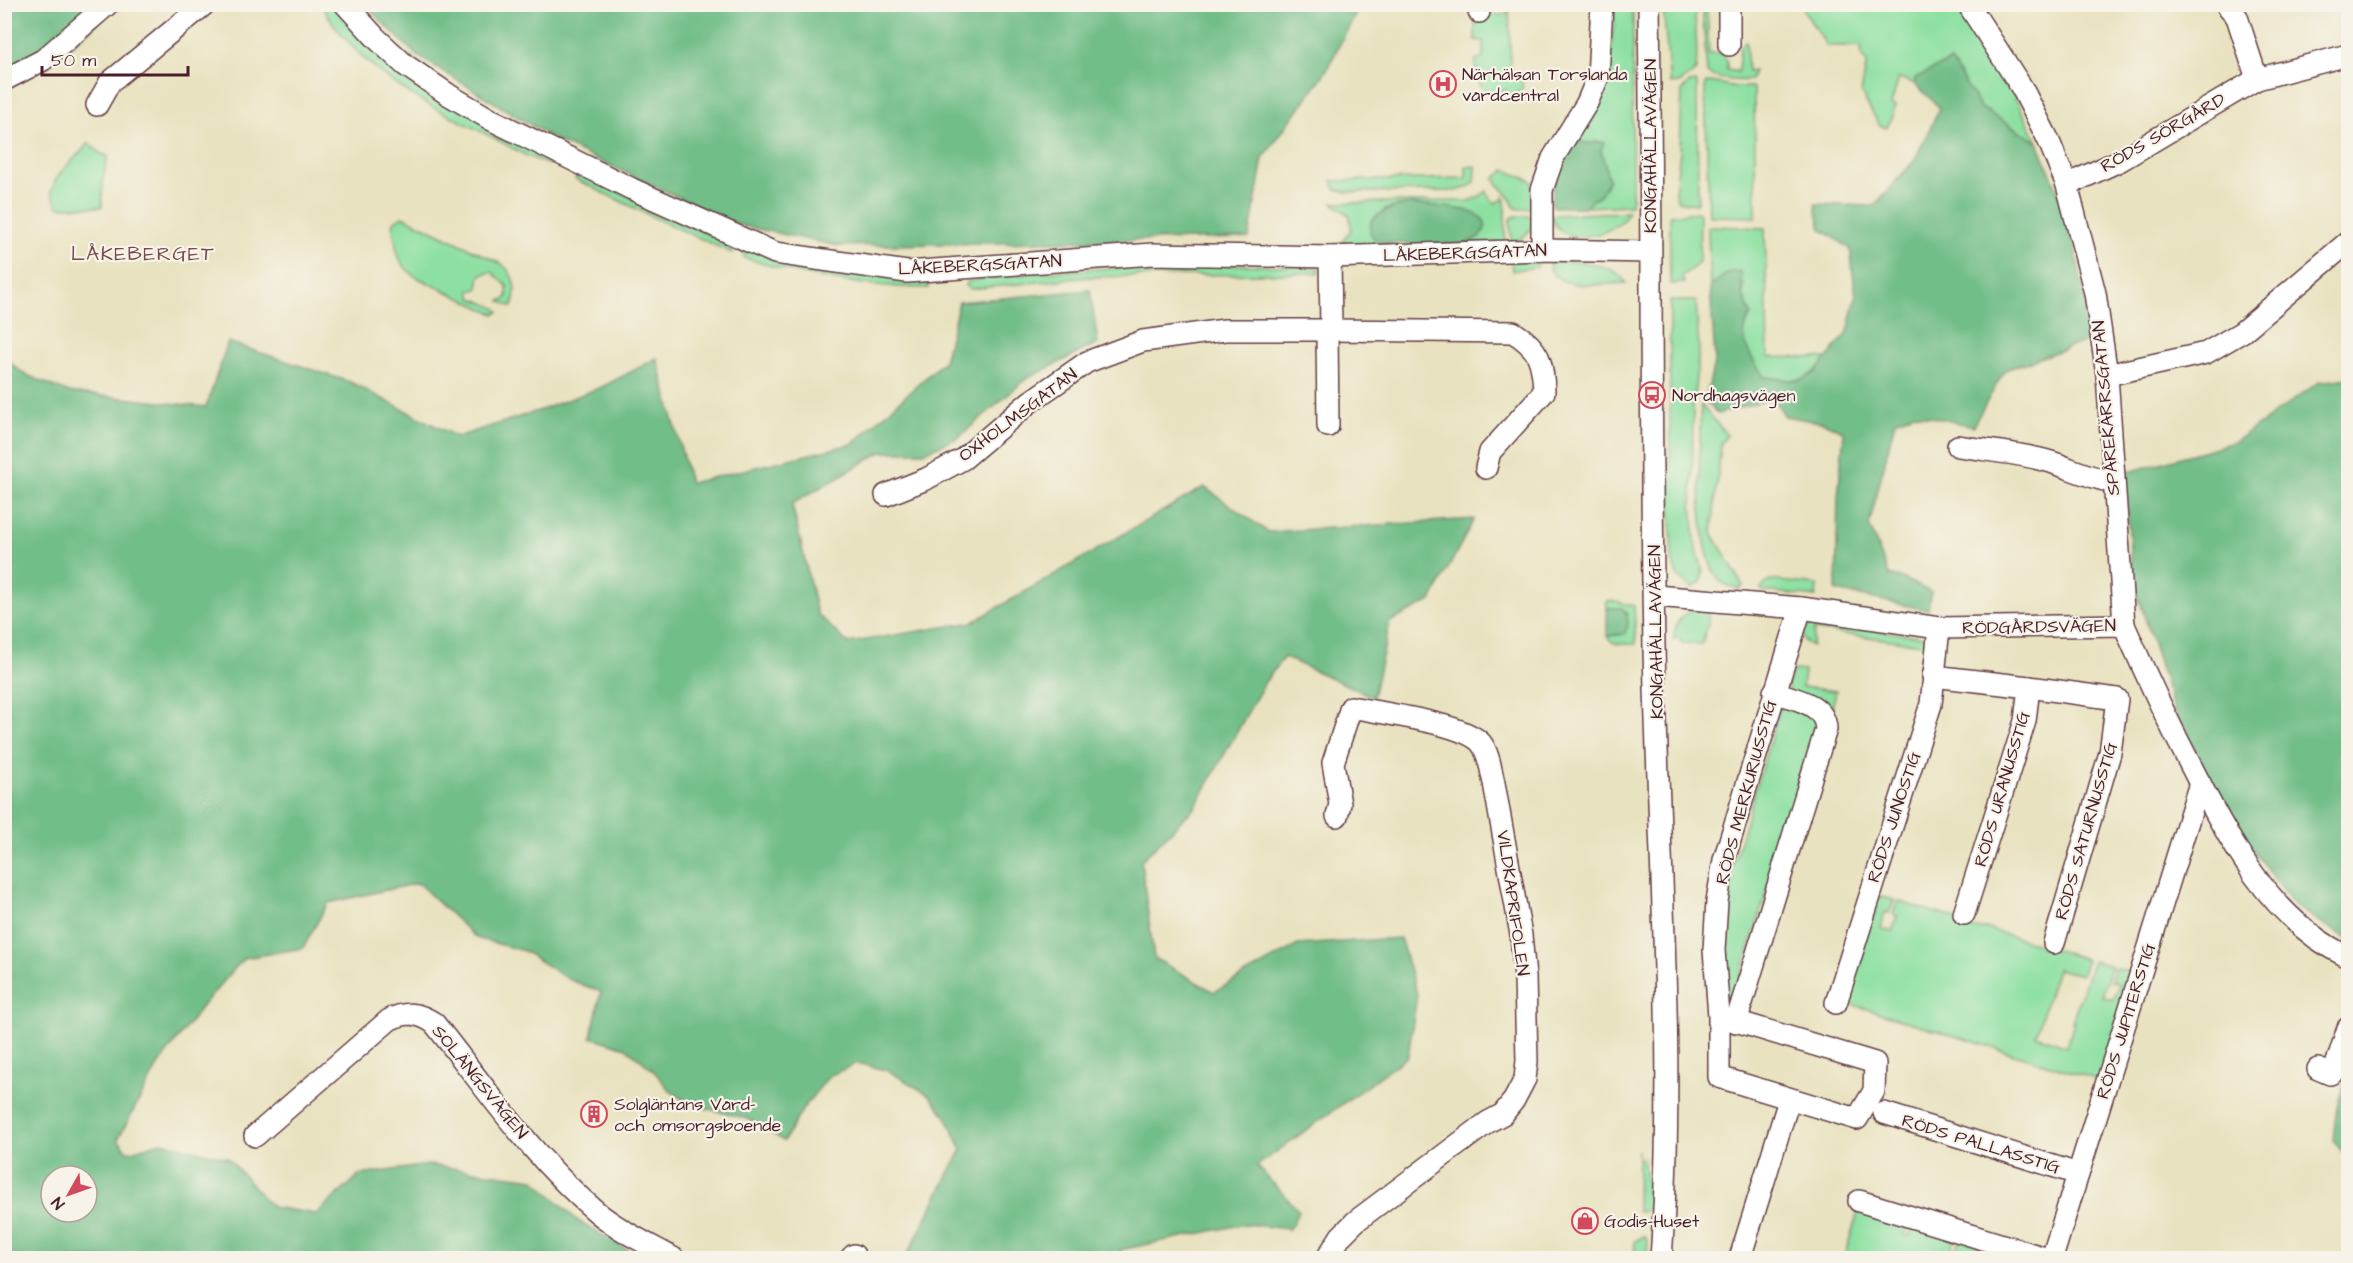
<svg xmlns="http://www.w3.org/2000/svg" width="2353" height="1263" viewBox="0 0 2353 1263" font-family="'Architects Daughter',sans-serif">
<rect width="100%" height="100%" fill="#f7f3e8"/>
<filter id="ink" filterUnits="userSpaceOnUse"><feTurbulence type="fractalNoise" baseFrequency=".0167" numOctaves="2"/><feDisplacementMap in="SourceGraphic" scale="12" xChannelSelector="R" yChannelSelector="G"/><feConvolveMatrix kernelMatrix="1 2 1 2 8 2 1 2 1" color-interpolation-filters="sRGB"/></filter>
<filter id="wash" filterUnits="userSpaceOnUse"><feTurbulence type="fractalNoise" baseFrequency=".008" numOctaves="4" result="noise"/><feDisplacementMap in="SourceGraphic" scale="24" xChannelSelector="R" yChannelSelector="G"/><feGaussianBlur stdDeviation="1.35" result="paint"/><feColorMatrix in="noise" values="0 0 0 0 0 0 0 0 0 0 0 0 0 0 0 0 0 1.4 0 .05"/><feComposite in="paint" operator="in"/></filter>
<g filter="url(#wash)">
<rect width="100%" height="100%" fill="#e9e2c0"/>
<g fill="#8de0a2" stroke="#6c8066" stroke-width="1.5">
<path d="M 321,5 L 339,5 L 548,157 L 548,164 C 528,159 508,145 490,136 C 419,101 364,75 321,5 Z"/>
<path d="M 1507,5 L 1509,5 L 1511,77 L 1523,79 L 1522,89 L 1510,99 L 1508,99 L 1507,90 L 1500,90 L 1500,97 C 1478,94 1476,78 1476,59 L 1483,58 L 1483,41 L 1475,40 L 1475,22 L 1477,17 L 1507,14 Z"/>
<polygon points="1612,5 1633,5 1632,197 1631,205 1586,207 1592,200 1599,197 1603,162 1601,150 1603,142 1586,143 1576,141 1592,121 1593,114 1606,88 1614,24"/>
<path d="M 1663,5 L 1694,5 C 1696,27 1698,49 1696,71 L 1679,83 L 1670,84 Z"/>
<path d="M 1702,5 L 1707,5 L 1709,54 L 1723,54 L 1727,61 L 1727,70 L 1738,72 L 1740,46 L 1746,42 L 1748,72 L 1754,71 L 1751,80 C 1737,81 1719,81 1707,73 Z"/>
<polygon points="1804,5 1956,5 2003,74 2038,142 1981,108 1950,61 1915,78 1915,84 1899,78 1891,104 1896,106 1887,128 1880,126 1861,93 1867,62 1862,57 1861,46 1827,46 1804,11"/>
<polygon points="1695,82 1697,84 1698,201 1695,204 1678,201 1675,192 1680,151 1682,90 1689,83"/>
<polygon points="1711,82 1736,87 1752,87 1754,90 1756,217 1709,216 1705,88 1706,83"/>
<polygon points="89,143 100,153 108,156 103,178 102,207 58,207 51,192 55,181 62,171"/>
<polygon points="1476,166 1475,182 1468,187 1456,191 1347,192 1335,189 1332,181 1466,178 1466,167"/>
<path d="M 1505,170 L 1532,181 L 1532,208 C 1509,210 1518,209 1507,194 C 1503,189 1498,185 1494,179 Z"/>
<polygon points="581,174 703,232 735,245 732,253 653,217 575,179"/>
<path d="M 1487,191 L 1488,196 L 1495,203 L 1504,199 L 1503,195 L 1505,199 L 1505,243 L 1466,243 L 1481,235 L 1466,210 C 1438,207 1411,200 1384,210 L 1375,239 L 1392,244 L 1340,245 L 1351,230 L 1350,216 L 1333,203 L 1468,201 L 1475,199 Z"/>
<path d="M 1628,212 C 1622,234 1558,252 1551,215 Z"/>
<polygon points="1698,212 1700,215 1699,263 1682,276 1684,283 1670,284 1670,215"/>
<path d="M 402,216 L 502,264 C 515,275 518,291 512,307 L 500,301 L 507,298 L 507,286 L 492,272 L 480,275 L 478,289 L 470,291 L 472,298 L 496,308 L 499,312 L 494,314 L 416,277 C 395,262 397,250 393,227 L 394,222 Z"/>
<path d="M 1516,216 L 1533,216 C 1533,230 1527,236 1514,242 L 1511,240 L 1510,219 Z"/>
<path d="M 1710,226 L 1765,228 L 1768,357 L 1828,358 C 1804,386 1797,381 1764,377 C 1751,356 1735,339 1751,315 L 1743,295 L 1744,284 L 1728,273 L 1710,287 L 1708,228 Z"/>
<path d="M 740,248 L 927,281 L 929,288 C 866,287 805,278 745,258 Z"/>
<polygon points="1511,261 1537,262 1538,267 1512,271"/>
<path d="M 1555,261 C 1577,262 1613,261 1626,283 C 1606,284 1552,292 1549,264 Z"/>
<path d="M 1214,264 L 1319,267 L 1318,273 L 1088,277 L 970,289 L 966,286 L 968,281 C 1050,268 1132,268 1214,264 Z"/>
<polygon points="1670,301 1696,301 1699,351 1693,405 1692,505 1695,542 1703,573 1701,582 1692,588 1678,577 1672,560 1670,476"/>
<path d="M 1701,405 L 1727,435 L 1721,443 L 1712,533 L 1743,586 L 1740,589 C 1733,587 1724,586 1719,580 C 1695,552 1699,443 1701,405 Z"/>
<polygon points="1769,580 1817,585 1816,597 1763,591 1761,589"/>
<path d="M 1607,601 L 1615,601 L 1634,606 L 1636,644 C 1624,644 1613,647 1607,636 L 1620,635 L 1626,631 L 1627,613 L 1617,608 L 1607,608 Z"/>
<path d="M 1695,610 L 1703,609 L 1708,612 L 1708,624 L 1702,644 L 1682,643 L 1679,638 L 1674,639 C 1674,625 1680,614 1695,610 Z"/>
<polygon points="1813,623 1920,636 1925,638 1929,645 1814,630 1812,646 1804,641 1802,635 1807,625"/>
<polygon points="1794,670 1804,671 1802,687 1836,691 1832,709 1792,697 1787,685"/>
<polygon points="1782,705 1814,716 1819,724 1731,1007 1729,1007 1724,975 1724,925 1729,878 1780,707"/>
<polygon points="1877,896 1894,900 1889,913 1885,912 1881,928 1892,932 1897,916 1893,914 1897,901 1960,920 1968,928 1988,929 2086,959 2082,975 2057,969 2036,1035 2067,1046 2074,1023 2072,1022 2093,961 2112,966 2102,996 2113,1000 2119,984 2111,981 2115,968 2135,974 2102,1081 1844,1002"/>
<polygon points="1638,1150 1638,1160 1643,1158 1650,1204 1646,1210 1641,1212 1637,1210"/>
<polygon points="1859,1209 1908,1224 1905,1235 1909,1237 1913,1225 1954,1237 1951,1250 1956,1251 1959,1239 2011,1255 2010,1258 1844,1258"/>
<polygon points="1644,1236 1648,1241 1647,1258 1634,1258 1635,1241"/>
</g>
<g fill="#72be88" stroke="#5e6e5a" stroke-width="1.5" fill-rule="evenodd">
<polygon points="5,5 119,5 50,64 5,90"/>
<polygon points="365,5 1360,5 1325,73 1263,158 1249,238 838,246 739,225 559,142 416,55"/>
<path d="M 1951,61 L 1981,108 L 2038,142 L 2069,219 L 2093,339 L 2005,370 L 1973,426 L 1914,413 L 1895,421 L 1869,525 L 1889,575 L 1904,579 L 1931,592 L 1928,610 L 1836,591 L 1838,497 L 1844,432 L 1826,423 L 1785,416 L 1773,398 L 1718,414 L 1705,402 L 1715,359 L 1710,287 C 1719,280 1729,268 1741,272 L 1743,295 L 1751,315 C 1735,339 1751,356 1764,377 L 1798,381 L 1814,374 L 1848,332 L 1856,297 L 1850,248 L 1821,229 L 1815,204 L 1874,206 L 1914,161 L 1940,108 L 1915,84 L 1915,78 Z"/>
<path d="M 1576,141 L 1586,143 L 1604,142 L 1601,150 L 1609,180 L 1599,197 L 1592,200 L 1586,207 L 1555,207 L 1552,205 C 1551,181 1563,160 1576,141 Z"/>
<path d="M 1412,204 C 1426,206 1490,206 1485,228 C 1483,235 1474,241 1467,243 C 1457,246 1384,245 1375,239 C 1374,239 1370,233 1370,232 L 1371,220 C 1385,210 1395,206 1412,204 Z"/>
<path d="M 1090,290 L 1098,343 L 1026,379 L 959,437 L 925,452 L 881,452 L 792,504 L 817,614 L 848,643 L 973,622 L 1204,487 L 1268,532 L 1474,519 L 1431,601 L 1390,622 L 1373,697 L 1284,657 L 1265,682 L 1195,807 L 1141,861 L 1154,958 L 1214,992 L 1298,945 L 1400,938 L 1417,994 L 1408,1056 L 1257,1166 L 1299,1211 L 1289,1229 L 1245,1224 L 1120,1250 L 1120,1258 L 905,1258 C 925,1223 941,1185 962,1150 L 946,1116 L 929,1095 L 889,1071 L 857,1063 L 829,1076 L 804,1107 L 784,1141 L 748,1119 L 690,1104 L 670,1091 L 654,1071 L 626,1048 L 591,1037 L 601,992 L 568,979 L 524,951 L 476,938 L 418,883 L 328,903 L 303,948 L 244,958 L 203,1005 L 159,1064 L 118,1139 L 128,1152 L 161,1142 L 228,1158 L 272,1207 L 316,1214 L 360,1175 L 428,1165 L 534,1179 L 578,1221 L 642,1258 L 5,1258 L 5,358 L 24,374 L 67,392 L 206,407 L 228,342 L 350,382 L 457,437 L 544,409 L 604,386 L 657,358 L 690,483 L 852,444 L 944,361 L 959,302 ZM 51,1176 L 87,1176 L 87,1212 L 51,1212 Z"/>
<polygon points="2348,378 2348,939 2296,907 2233,824 2176,716 2132,577 2125,473 2234,442 2319,382"/>
<path d="M 1607,608 L 1622,608 C 1629,615 1630,626 1624,634 L 1607,636 Z"/>
<polygon points="2348,1071 2348,1159 2333,1140 2337,1106"/>
</g>
</g>
<g filter="url(#ink)">
<g fill="none" stroke-linecap="round" stroke-linejoin="round">
<defs>
<g id="minor">
<polyline points="345,4 376,38 405,65 449,95 490,119 632,189 775,253 907,272 1153,254 1330,257 1542,250 1650,252"/>
<polyline points="1479,4 1479,12"/>
<path d="M 1649,4 C 1652,219 1650,433 1654,647 C 1658,851 1676,1055 1661,1258"/>
<polyline points="1729,4 1729,45"/>
<polyline points="1968,4 2022,88 2048,139 2067,185 2095,293 2107,375 2124,625"/>
<polyline points="2226,4 2237,17 2257,79"/>
<polyline points="4,80 43,60 108,4"/>
<polyline points="97,105 110,82 205,4"/>
<polyline points="2067,185 2121,160 2257,79 2348,55"/>
<polyline points="1542,250 1542,190 1553,158 1587,103 1598,77 1602,4"/>
<polyline points="1327,330 1328,426"/>
<path d="M 1331,330 L 1513,332 C 1539,348 1543,361 1544,392 L 1490,452 L 1486,468"/>
<polyline points="2107,375 2206,353 2242,332 2348,242"/>
<path d="M 1958,446 C 1989,451 2021,453 2051,462 C 2072,469 2091,478 2113,482"/>
<polyline points="886,495 926,479 963,459 1031,401 1087,362 1143,341 1225,330 1331,330 1330,257"/>
<path d="M 1655,596 L 1801,608 L 1939,628 L 2124,625 C 2145,673 2167,720 2191,766 C 2229,840 2270,920 2348,957"/>
<polyline points="1933,676 2029,687 2025,721 1964,914"/>
<polyline points="2029,687 2117,699 2110,753 2054,943"/>
<polyline points="1836,1003 1931,704 1939,628"/>
<polyline points="1719,1016 1875,1063 1874,1091 1857,1119 1719,1077 1719,1016 1714,950 1717,901 1724,860 1801,608"/>
<path d="M 1736,1022 L 1826,729 C 1825,703 1794,699 1774,692"/>
<polyline points="2318,1069 2330,1074 2334,1072 2348,1028"/>
<polyline points="1884,1113 2078,1174"/>
<path d="M 255,1136 L 389,1020 C 406,1011 419,1013 434,1023 C 486,1088 534,1160 598,1213 C 620,1231 648,1244 673,1258"/>
<polyline points="1859,1201 2045,1258"/>
<polyline points="851,1258 854,1255"/>
<path d="M 1327,1258 L 1341,1236 L 1356,1221 L 1488,1122 L 1503,1114 L 1514,1100 L 1525,1079 L 1527,1061 L 1525,977 L 1521,935 L 1494,783 C 1491,771 1489,753 1481,743 C 1463,723 1380,713 1351,707 L 1333,763 L 1340,804 L 1337,816"/>
<polyline points="1740,1258 1789,1100"/>
<polyline points="2052,1258 2200,783"/>
</g>
</defs>
<use href="#minor" stroke="#623c41" stroke-width="24"/>
<use href="#minor" stroke="#fff" stroke-width="21"/>
</g>
</g>
<defs>
<symbol id="hospital-ring" viewBox="-11 -11 22 22"><circle r="9.5" fill="#f7f3e8" stroke="#d1495b" stroke-width="1.5"/><path d="M-5-5h3v3.5h4V-5h3V5h-3V1.5h-4V5h-3Z" fill="#d1495b"/></symbol>
<symbol id="bus-ring" viewBox="-11 -11 22 22"><circle r="9.5" fill="#f7f3e8" stroke="#d1495b" stroke-width="1.5"/><path d="M-5-6H5V4H4V6H2V4H-2V6H-4V4H-5ZM-3.5-4V0h7V-4ZM-3.5 1.2v1.5H-2V1.2ZM2 1.2v1.5H3.5V1.2Z" fill="#d1495b"/></symbol>
<symbol id="building-ring" viewBox="-11 -11 22 22"><circle r="9.5" fill="#f7f3e8" stroke="#d1495b" stroke-width="1.5"/><path d="M-4-6H4V6H1V3H-1V6H-4ZM-2.5-4.3h1.7v1.8h-1.7ZM.8-4.3h1.7v1.8H.8ZM-2.5-1h1.7V.8h-1.7ZM.8-1h1.7V.8H.8Z" fill="#d1495b"/></symbol>
<symbol id="shop-ring" viewBox="-11 -11 22 22"><circle r="9.5" fill="#f7f3e8" stroke="#d1495b" stroke-width="1.5"/><path d="M-5-2.5h2.3a2.7 3.5 0 0 1 5.4 0H5L5.5 6h-11ZM-1.5-2.5h3a1.5 2.3 0 0 0-3 0Z" fill="#d1495b"/></symbol>
</defs>
<g fill-rule="evenodd">
<use href="#hospital-ring" x="1428" y="69" width="30" height="30"/>
<use href="#bus-ring" x="1637" y="380" width="30" height="30"/>
<use href="#building-ring" x="579" y="1099" width="30" height="30"/>
<use href="#shop-ring" x="1570" y="1206" width="30" height="30"/>
</g>
<g text-anchor="middle" dominant-baseline="central" stroke-width="4.5" stroke-linejoin="round" paint-order="stroke">
<g font-size="18" fill="#4a1f2b" stroke="#f7f3e8" text-anchor="start">
<text x="1462" y="74">Närhälsan Torslanda<tspan x="1462" dy="21">vårdcentral</tspan></text>
<text x="1672" y="395">Nordhagsvägen</text>
<text x="614" y="1104">Solgläntans Vård-<tspan x="614" dy="21">och omsorgsboende</tspan></text>
<text x="1604" y="1221">Godis-Huset</text>
</g>
<g font-size="18" fill="#4a1f2b" stroke="#f7f3e8">
<text transform="translate(2163 133) rotate(-30)">RÖDS SÖRGÅRD</text>
<text transform="translate(1650 146) rotate(-90)">KONGAHÄLLAVÄGEN</text>
<text transform="translate(1465 253) rotate(-2)">LÅKEBERGSGATAN</text>
<text transform="translate(980 265) rotate(-3)">LÅKEBERGSGATAN</text>
<text transform="translate(2106 408) rotate(-95)">SPÅREKÄRRSGATAN</text>
<text transform="translate(1018 415) rotate(-37)">OXHOLMSGATAN</text>
<text transform="translate(2039 627) rotate(-1)">RÖDGÅRDSVÄGEN</text>
<text transform="translate(1656 632) rotate(-91)">KONGAHÄLLAVÄGEN</text>
<text transform="translate(2002 789) rotate(-74)">RÖDS URANUSSTIG</text>
<text transform="translate(1746 792) rotate(-75)">RÖDS MERKURIUSSTIG</text>
<text transform="translate(1894 817) rotate(-72)">RÖDS JUNOSTIG</text>
<text transform="translate(2086 831) rotate(-74)">RÖDS SATURNUSSTIG</text>
<text transform="translate(1513 903) rotate(82)">VILDKAPRIFOLEN</text>
<text transform="translate(2126 1021) rotate(-73)">RÖDS JUPITERSTIG</text>
<text transform="translate(480 1082) rotate(51)">SOLÄNGSVÄGEN</text>
<text transform="translate(1981 1144) rotate(17)">RÖDS PALLASSTIG</text>
</g>
<g font-size="20" letter-spacing="1.5" fill="#78494a" stroke="#f7f3e8">
<text x="143" y="254">LÅKEBERGET</text>
</g>
</g>
<rect width="2353" height="1263" fill="none" stroke="#f7f3e8" stroke-width="24"/>
<g transform="translate(69 1194) rotate(230)"><circle r="28" fill="#f7f3e8" stroke="#b29e9c" stroke-width="1.5"/>
<path d="M0-4.5L10 22L0 15L-10 22Z" fill="#d1495b"/>
<text y="-9" font-size="16" font-weight="bold" text-anchor="middle" fill="#4a1f2b">N</text>
</g>
<path d="M42 66v9h146v-9" fill="none" stroke="#4a1f2b" stroke-width="3"/>
<text x="51" y="66" font-size="18" fill="#4a1f2b" stroke="#f7f3e8" stroke-width="4.5" paint-order="stroke">50 m</text>
</svg>
